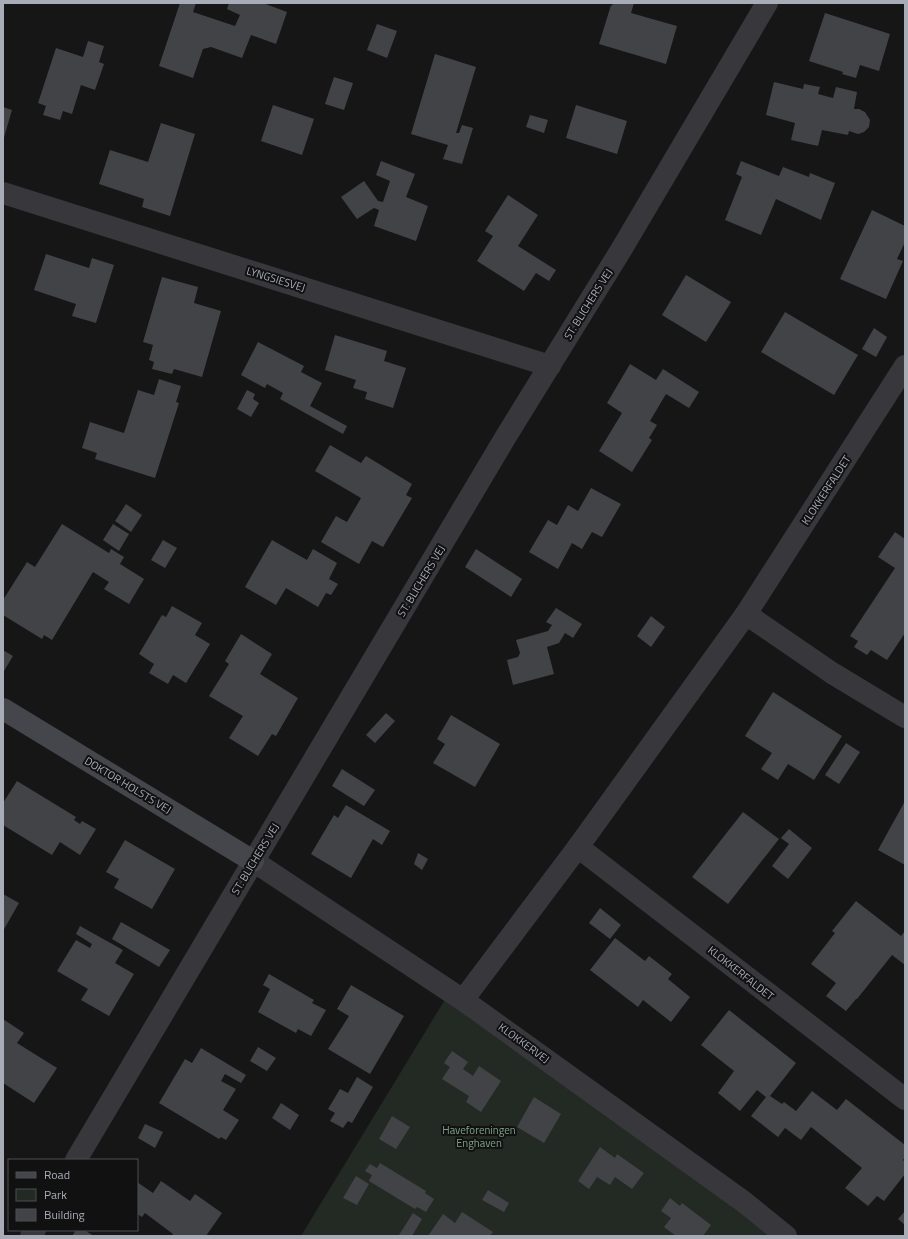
<svg xmlns="http://www.w3.org/2000/svg" width="908" height="1239" viewBox="0 0 908 1239" font-family="'Titillium Web',sans-serif">
<rect width="100%" height="100%" fill="#161617"/>
<polygon fill="#222a23" points="449,993 785,1236 301,1236"/>
<g fill="#424347">
<polygon points="180,3 196,3 193,12 235,26 240,15 227,9 229,3 263,3 287,12 276,44 251,35 242,58 211,47 203,49 193,78 159,66"/>
<polygon points="613,3 634,3 631,13 677,26 666,64 599,44 611,5 612,6"/>
<polygon points="825,13 890,34 879,71 860,65 856,78 842,74 843,72 809,61"/>
<polygon points="377,24 397,31 387,58 367,50"/>
<polygon points="88,41 104,46 99,62 104,64 95,90 81,85 72,114 63,111 60,120 43,115 46,106 38,103 56,48 83,57"/>
<polygon points="435,54 476,67 456,133 459,133 462,125 473,128 462,164 443,159 448,145 411,134"/>
<polygon points="334,77 353,83 344,110 325,104"/>
<polygon points="774,82 803,89 804,84 820,87 818,94 833,98 836,87 857,92 854,109 859,109 865,112 870,120 869,127 864,132 858,134 849,131 848,135 822,130 818,146 791,140 795,123 766,115"/>
<polygon points="273,105 314,119 302,155 261,141"/>
<polygon points="576,105 627,121 617,154 566,138"/>
<polygon points="3,107 12,110 3,141"/>
<polygon points="530,115 548,120 544,133 526,127"/>
<polygon points="161,123 195,134 170,216 142,207 144,199 99,184 110,150 148,162"/>
<polygon points="381,161 415,174 406,197 428,206 416,241 374,226 379,210 374,208 357,219 341,197 364,181 378,201 383,202 390,181 376,175"/>
<polygon points="741,161 779,176 783,167 809,177 810,173 835,183 821,220 776,199 761,235 725,220 742,177 736,174"/>
<polygon points="508,195 538,215 518,246 556,270 549,281 536,273 524,291 477,261 493,236 485,231"/>
<polygon points="872,210 905,226 905,242 897,259 903,261 886,299 840,279"/>
<polygon points="46,254 89,268 92,258 114,265 96,323 72,316 76,304 34,290"/>
<polygon points="686,275 731,302 706,342 662,315"/>
<polygon points="162,277 198,287 194,303 221,311 202,377 174,369 172,374 152,369 154,362 149,360 153,345 143,342"/>
<polygon points="785,312 858,355 834,395 761,352"/>
<polygon points="874,328 887,337 876,357 862,349"/>
<polygon points="335,335 387,351 384,361 406,368 393,408 365,399 367,392 353,388 356,380 325,370"/>
<polygon points="258,342 304,366 301,372 322,383 310,406 347,426 343,434 280,399 283,393 267,384 265,388 241,375"/>
<polygon points="630,364 656,380 663,369 699,392 689,408 666,394 650,421 657,425 649,438 652,440 632,472 599,451 622,413 607,403"/>
<polygon points="159,379 181,386 176,402 179,403 155,478 95,459 97,453 82,448 90,422 124,433 138,390 154,395"/>
<polygon points="247,390 255,394 253,399 259,403 251,417 237,409"/>
<polygon points="330,445 361,463 366,456 412,484 406,495 412,498 383,547 372,541 359,564 321,542 336,516 347,522 361,498 315,471"/>
<polygon points="591,488 621,504 602,537 592,532 582,549 572,543 558,569 529,552 548,520 557,525 568,505 578,511"/>
<polygon points="126,504 142,515 131,532 115,521"/>
<polygon points="62,524 109,553 111,549 124,557 120,564 144,579 129,604 104,589 109,582 93,572 52,640 44,635 42,639 3,615 3,600 27,562 35,567"/>
<polygon points="113,524 129,534 119,551 103,540"/>
<polygon points="895,532 905,539 905,633 887,660 871,650 867,655 854,647 858,641 850,636 895,568 878,557"/>
<polygon points="163,540 177,548 165,568 151,560"/>
<polygon points="272,540 307,560 313,549 337,563 329,579 338,584 331,595 326,593 318,607 286,588 276,605 245,587"/>
<polygon points="476,549 522,579 511,597 465,567"/>
<polygon points="172,606 202,623 195,635 210,644 186,683 173,675 168,684 149,673 154,664 139,654 162,615 166,617"/>
<polygon points="556,608 582,624 573,638 565,633 559,643 547,647 554,674 513,685 507,660 518,657 520,653 516,640 548,631 552,625 546,622"/>
<polygon points="651,616 665,627 651,647 637,636"/>
<polygon points="241,634 272,654 260,674 298,698 276,736 272,734 258,756 229,738 243,716 209,696 229,664 225,661"/>
<polygon points="3,650 13,656 4,671 3,670"/>
<polygon points="773,692 842,736 814,780 788,764 778,780 761,769 772,753 745,736"/>
<polygon points="386,713 395,721 375,743 366,735"/>
<polygon points="451,715 500,744 475,787 433,763 445,744 437,739"/>
<polygon points="846,743 860,752 839,784 825,775"/>
<polygon points="342,769 375,790 364,806 332,786"/>
<polygon points="17,781 76,817 74,820 80,824 82,821 96,829 80,855 60,842 52,855 3,825 3,803"/>
<polygon points="905,801 905,865 878,850"/>
<polygon points="346,805 390,831 382,845 373,839 351,878 311,854 334,815 338,818"/>
<polygon points="743,812 779,839 728,904 692,877"/>
<polygon points="789,829 812,848 788,879 772,866 789,844 781,838"/>
<polygon points="125,840 175,869 152,909 114,888 119,879 106,872"/>
<polygon points="418,853 428,859 422,870 414,864"/>
<polygon points="3,894 19,903 3,931"/>
<polygon points="856,901 901,936 905,931 905,965 892,955 857,999 856,999 846,1011 826,996 836,983 811,964 835,933 832,931"/>
<polygon points="600,908 621,925 610,939 589,923"/>
<polygon points="121,922 170,950 159,967 112,939"/>
<polygon points="80,926 123,950 115,963 134,974 109,1016 81,1000 88,989 57,971 76,940 90,948 92,944 76,934"/>
<polygon points="615,938 645,961 649,956 672,974 668,979 690,997 671,1022 643,1000 638,1007 590,970"/>
<polygon points="269,974 314,1000 312,1003 326,1010 311,1036 298,1029 296,1033 258,1012 270,989 263,985"/>
<polygon points="351,985 404,1016 370,1074 328,1049 349,1016 337,1009"/>
<polygon points="729,1010 796,1063 770,1096 782,1104 784,1102 796,1111 812,1091 837,1110 846,1099 905,1145 905,1157 903,1160 905,1162 905,1174 884,1201 877,1196 868,1206 845,1188 862,1168 811,1127 801,1140 785,1128 778,1137 751,1116 766,1097 757,1090 740,1111 718,1093 734,1071 701,1045"/>
<polygon points="3,1019 24,1033 17,1043 57,1068 34,1103 3,1083"/>
<polygon points="258,1047 276,1058 267,1071 250,1061"/>
<polygon points="201,1048 246,1075 241,1083 225,1074 221,1081 236,1089 223,1110 239,1120 226,1140 221,1137 219,1139 159,1103 185,1059 192,1063"/>
<polygon points="452,1051 468,1062 463,1069 473,1076 479,1066 501,1081 481,1112 466,1102 469,1096 442,1079 450,1067 444,1063"/>
<polygon points="357,1077 373,1087 352,1123 348,1121 343,1128 330,1121 335,1113 328,1109 340,1089 348,1093"/>
<polygon points="534,1097 561,1114 544,1143 517,1127"/>
<polygon points="281,1103 299,1115 290,1130 272,1118"/>
<polygon points="392,1116 410,1127 396,1149 379,1139"/>
<polygon points="145,1124 163,1132 155,1148 138,1138"/>
<polygon points="600,1147 615,1158 617,1154 644,1173 632,1189 615,1177 610,1185 597,1177 589,1189 578,1181"/>
<polygon points="380,1163 426,1191 425,1193 434,1199 426,1212 417,1207 415,1209 369,1181 372,1175 365,1171 370,1164 377,1168"/>
<polygon points="356,1176 369,1184 357,1205 343,1198"/>
<polygon points="161,1181 190,1201 195,1194 222,1213 206,1236 172,1236 173,1234 145,1213 142,1217 137,1214 137,1182 153,1193"/>
<polygon points="488,1190 509,1203 504,1212 482,1200"/>
<polygon points="670,1198 680,1206 682,1203 711,1225 703,1236 676,1236 664,1227 671,1218 661,1211"/>
<polygon points="905,1211 905,1225 898,1219"/>
<polygon points="462,1212 493,1232 490,1236 428,1236 443,1214 455,1223"/>
<polygon points="413,1213 422,1219 412,1236 402,1236 399,1235"/>
<polygon points="76,1230 84,1230 94,1236 72,1236"/>
</g>
<g fill="none" stroke-linecap="round" stroke-linejoin="round">
<g stroke="#37373c" stroke-width="22">
<polyline points="3,193 550,366"/>
<polyline points="746,614 832,673 905,717"/>
<polyline points="578,847 905,1099"/>
<polyline points="253,861 463,1000 744,1202 786,1236"/>
<polyline points="463,1000 578,847 746,614 905,366"/>
<polyline points="76,1160 505,438 621,250 767,3"/>
<polyline points="31,1236 35,1230"/>
</g>
<polyline stroke="#45464c" stroke-width="22" points="3,709 253,861"/>
</g>
<g text-anchor="middle" dominant-baseline="central" stroke-width="4" stroke-linejoin="round" paint-order="stroke">
<g font-size="11" fill="#a8acb7" stroke="#111112">
<text transform="translate(276 279) rotate(17)">LYNGSIESVEJ</text>
<text transform="translate(588 304) rotate(-58)">ST. BLICHERS VEJ</text>
<text transform="translate(826 490) rotate(-57)">KLOKKERFALDET</text>
<text transform="translate(421 581) rotate(-59)">ST. BLICHERS VEJ</text>
<text transform="translate(128 785) rotate(31)">DOKTOR HOLSTS VEJ</text>
<text transform="translate(255 859) rotate(-59)">ST. BLICHERS VEJ</text>
<text transform="translate(741 973) rotate(38)">KLOKKERFALDET</text>
<text transform="translate(524 1043) rotate(36)">KLOKKERVEJ</text>
</g>
<g font-size="11" fill="#7fa282" stroke="#111112">
<text x="479" y="1130">Haveforeningen<tspan x="479" dy="13">Enghaven</tspan></text>
</g>
</g>
<rect width="908" height="1239" fill="none" stroke="#a8acb7" stroke-width="8"/>
<rect x="8" y="1159" width="130" height="72" fill="#111112" stroke="#4d4f54"/>
<rect x="16" y="1172" width="20" height="6" fill="#45464c" stroke="#4d4f54"/>
<text x="44" y="1179" font-size="12" fill="#a8acb7">Road</text>
<rect x="16" y="1189" width="20" height="12" fill="#222a23" stroke="#4d4f54"/>
<text x="44" y="1199" font-size="12" fill="#a8acb7">Park</text>
<rect x="16" y="1209" width="20" height="12" fill="#424347" stroke="#4d4f54"/>
<text x="44" y="1219" font-size="12" fill="#a8acb7">Building</text>
</svg>
